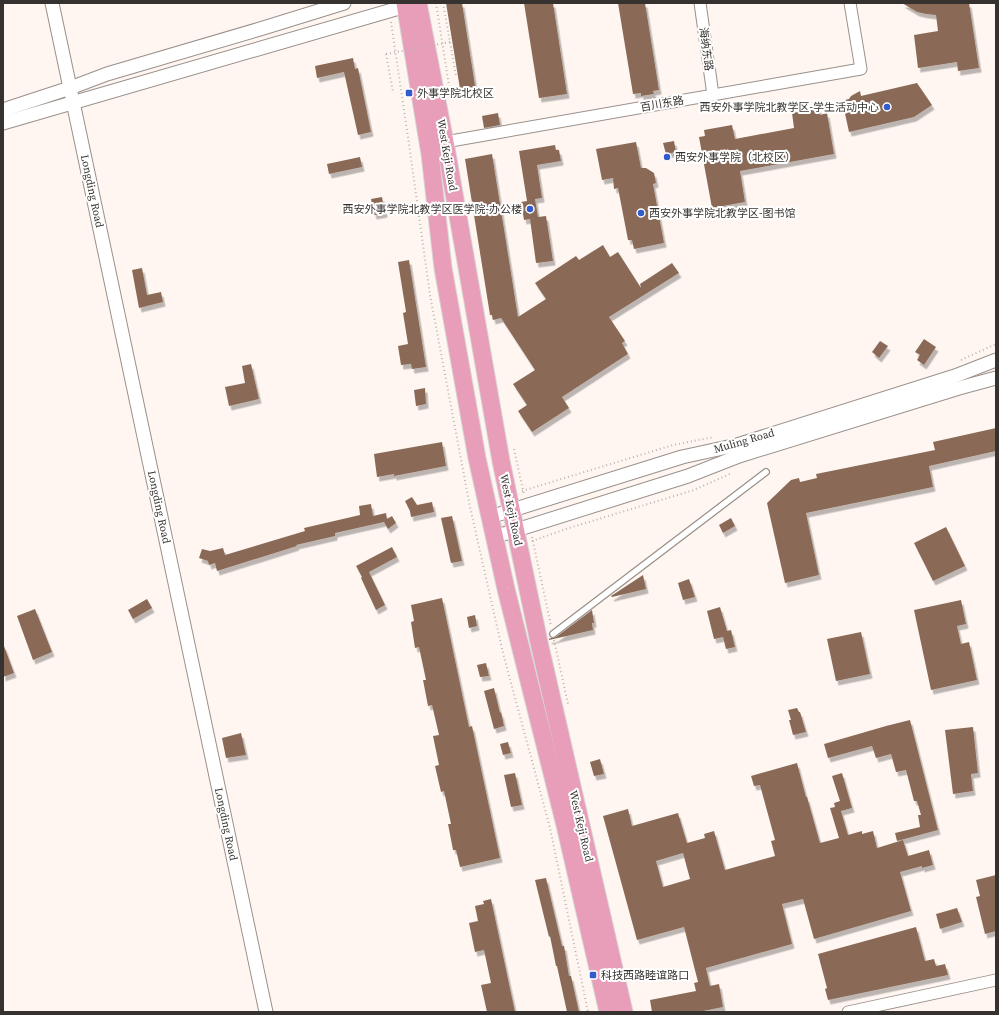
<svg xmlns="http://www.w3.org/2000/svg" width="999" height="1015" viewBox="0 0 999 1015" font-family="'Source Serif 4','Noto Sans SC',serif">
<defs>
<filter id="shadow"><feDropShadow dx="2.5" dy="4.5" stdDeviation="0" flood-color="#0004"/></filter>
</defs>
<rect width="100%" height="100%" fill="#fff6f1"/>
<g fill="#8a6b57" fill-rule="evenodd" filter="url(#shadow)">
<polygon points="446,3 462,3 476,92 461,95"/>
<polygon points="524,3 553,3 567,94 539,98"/>
<polygon points="618,3 645,3 659,90 653,91 654,94 641,96 641,93 633,94"/>
<polygon points="902,3 969,3 979,68 958,71 957,62 918,68 914,35 938,31 936,15 926,14 917,12"/>
<polygon points="353,58 355,69 358,68 371,132 358,135 344,72 317,78 315,66"/>
<polygon points="917,83 932,105 914,117 849,132 844,109 846,104 845,100 849,99 851,96 860,91 861,96"/>
<polygon points="819,108 820,115 827,113 834,154 740,171 745,202 712,208 699,137 705,136 704,130 732,125 735,139 794,128 792,113"/>
<polygon points="498,113 500,125 484,128 482,116"/>
<polygon points="674,141 676,152 666,154 663,143"/>
<polygon points="636,142 641,168 646,168 654,173 656,183 653,184 664,243 634,249 632,240 628,240 618,188 614,189 613,178 602,180 596,149"/>
<polygon points="555,145 556,150 559,150 561,161 537,165 542,198 535,199 538,217 546,216 553,261 536,263 530,219 524,220 521,202 527,201 519,151"/>
<polygon points="492,154 518,317 546,299 535,283 576,256 579,260 603,245 610,257 618,252 641,288 640,284 672,263 679,273 609,317 625,341 622,343 628,354 562,397 569,408 532,432 518,411 527,405 513,384 535,370 501,318 493,320 492,315 490,315 465,159"/>
<polygon points="360,157 362,167 329,174 327,164"/>
<polygon points="382,197 385,213 374,215 371,199"/>
<polygon points="409,260 426,367 412,369 411,364 401,365 398,346 408,344 403,313 406,312 398,262"/>
<polygon points="142,268 147,295 161,292 163,302 139,308 132,270"/>
<polygon points="924,339 936,347 924,365 917,360 920,355 915,352"/>
<polygon points="880,341 888,346 879,358 872,352"/>
<polygon points="251,364 259,399 229,406 225,387 245,383 242,366"/>
<polygon points="425,388 426,404 416,406 414,390"/>
<polygon points="996,428 996,451 929,466 933,487 806,513 819,575 785,583 767,503 791,480 799,478 800,482 817,478 816,474 935,450 933,442"/>
<polygon points="442,442 446,466 394,476 394,474 377,477 374,454"/>
<polygon points="412,497 417,505 432,502 434,512 411,517 410,511 405,501"/>
<polygon points="371,504 373,516 386,513 387,519 392,516 396,523 388,529 384,522 335,533 335,536 296,545 297,546 217,571 215,563 209,565 208,561 199,558 202,549 210,551 223,548 225,555 305,531 304,528 360,515 359,506"/>
<polygon points="452,516 462,561 451,563 441,518"/>
<polygon points="731,518 735,526 723,533 719,525"/>
<polygon points="946,527 965,566 933,581 914,543"/>
<polygon points="392,547 397,557 369,572 385,605 376,610 361,578 362,577 356,566"/>
<polygon points="643,575 646,589 612,597 611,596"/>
<polygon points="689,579 695,597 683,600 678,583"/>
<polygon points="442,598 469,727 472,726 500,858 460,867 456,850 453,850 448,824 451,824 444,791 441,792 435,766 439,765 433,736 439,735 432,705 428,706 423,680 426,680 419,647 415,648 411,622 414,621 411,605"/>
<polygon points="147,599 152,608 133,619 128,610"/>
<polygon points="961,600 966,624 957,626 961,644 969,642 977,680 931,690 914,610"/>
<polygon points="720,607 727,631 731,630 735,647 726,649 723,637 714,639 707,611"/>
<polygon points="35,609 52,652 33,660 17,616"/>
<polygon points="592,610 594,623 592,623 593,630 549,640 549,639 551,638 553,638 556,637"/>
<polygon points="475,615 477,626 469,628 467,617"/>
<polygon points="861,632 870,674 836,681 827,639"/>
<polygon points="3,646 4,646 14,673 3,677"/>
<polygon points="486,663 489,676 480,677 477,665"/>
<polygon points="494,688 500,713 501,712 504,726 494,729 484,691"/>
<polygon points="797,708 799,712 800,712 806,732 793,735 789,720 791,720 788,710"/>
<polygon points="910,720 938,830 897,841 895,833 920,827 918,815 921,815 917,801 914,801 906,770 896,772 891,754 876,758 872,746 828,758 824,744 886,726"/>
<polygon points="973,727 978,773 971,774 973,791 953,794 945,730"/>
<polygon points="241,733 246,755 226,758 222,738"/>
<polygon points="508,742 511,753 503,755 500,744"/>
<polygon points="600,759 604,774 594,776 590,762"/>
<path d="M 797,763 L 806,797 L 807,797 L 820,843 L 839,838 L 830,808 L 835,807 L 834,803 L 840,801 L 832,776 L 842,773 L 852,808 L 841,811 L 848,835 L 862,831 L 862,834 L 873,831 L 877,848 L 903,840 L 908,856 L 929,850 L 933,865 L 922,868 L 922,866 L 900,872 L 911,911 L 814,939 L 803,899 L 782,904 L 792,944 L 706,968 L 710,986 L 719,984 L 723,1007 L 698,1012 L 652,1012 L 650,1000 L 696,991 L 694,983 L 698,982 L 684,927 L 637,940 L 603,816 L 628,809 L 632,826 L 678,813 L 687,843 L 705,838 L 704,834 L 714,831 L 725,870 L 775,856 L 771,841 L 775,840 L 760,785 L 754,786 L 751,776 ZM 683,853 L 690,879 L 663,887 L 656,861 Z"/>
<polygon points="515,773 522,805 511,807 504,775"/>
<polygon points="996,875 996,931 985,934 976,897 980,896 976,880"/>
<polygon points="546,878 562,946 564,946 569,976 571,976 579,1012 567,1012 557,966 556,966 550,936 549,937 535,880"/>
<polygon points="491,899 515,1012 487,1012 481,985 491,983 484,950 475,952 469,923 478,921 475,906 484,904 483,901"/>
<polygon points="957,908 962,922 940,929 936,914"/>
<polygon points="916,927 925,961 934,959 936,966 945,964 948,975 828,1000 825,989 827,988 818,954"/>
</g>
<g fill="none" stroke-linecap="round" stroke-linejoin="round">
<defs>
<polyline id="service" points="553,634 766,472"/>
<g id="minor">
<polyline points="700,3 713,95"/>
<polyline points="445,142 861,69 850,3"/>
<polyline points="848,1012 996,980"/>
</g>
<g id="tertiary">
<polyline points="52,3 266,1012"/>
<polyline points="3,110 70,88 107,74 260,29 344,3"/>
<polyline points="3,123 406,6"/>
<polyline points="490,517 682,457 737,445 955,376 996,360"/>
<polyline points="494,537 688,476 739,456 959,388 996,378"/>
</g>
<g id="primary">
<polyline points="405,3 430,154 443,268 477,458 506,589 565,825 608,1012"/>
<polyline points="418,3 445,142 501,461 540,647 624,1012"/>
</g>
</defs>
<use href="#service" stroke="#9a908a" stroke-width="8"/>
<use href="#minor" stroke="#9a908a" stroke-width="13"/>
<use href="#tertiary" stroke="#9a908a" stroke-width="15"/>
<use href="#primary" stroke="#d7d6d5" stroke-width="19"/>
<g stroke="#bcb5b0" stroke-width="2" stroke-dasharray="1 3" stroke-linecap="butt">
<polyline points="436,3 450,92"/>
<polyline points="443,3 456,76"/>
<polyline points="391,22 409,144 430,295 470,507 503,653 550,828 588,1012"/>
<polyline points="386,54 393,92"/>
<polyline points="961,360 996,344"/>
<polyline points="514,449 524,495"/>
<polyline points="522,491 673,445 714,437"/>
<polyline points="532,537 551,626"/>
<polyline points="532,541 569,528 694,490 732,473"/>
<polyline points="554,640 568,704"/>
</g>
<use href="#service" stroke="#fff" stroke-width="5.5"/>
<use href="#minor" stroke="#fff" stroke-width="11"/>
<use href="#tertiary" stroke="#fff" stroke-width="13"/>
<use href="#primary" stroke="#e89db8" stroke-width="17"/>
<polyline stroke="#bcb5b0" stroke-width="2" stroke-dasharray="1 3" stroke-linecap="butt" points="386,54 450,42"/>
</g>
<g fill="#325bcb" stroke="#fff" stroke-width="1.5">
<rect x="405" y="89" width="8" height="8" rx="2"/>
<circle cx="887" cy="107" r="4"/>
<circle cx="667" cy="157" r="4"/>
<circle cx="530" cy="209" r="4"/>
<circle cx="641" cy="213" r="4"/>
<rect x="589" y="971" width="8" height="8" rx="2"/>
</g>
<g text-anchor="middle" dominant-baseline="central" stroke-width="4" stroke-linejoin="round" paint-order="stroke">
<g font-size="11" fill="#36322f" stroke="#fff">
<text transform="translate(706 49) rotate(82)">海纳东路</text>
<text transform="translate(662 104) rotate(-10)">百川东路</text>
<text transform="translate(447 155) rotate(80)">West Keji Road</text>
<text transform="translate(92 191) rotate(78)">Longding Road</text>
<text transform="translate(744 441) rotate(-16)">Muling Road</text>
<text transform="translate(159 507) rotate(78)">Longding Road</text>
<text transform="translate(511 510) rotate(78)">West Keji Road</text>
<text transform="translate(226 824) rotate(78)">Longding Road</text>
<text transform="translate(581 826) rotate(77)">West Keji Road</text>
</g>
<g font-size="11" fill="#36322f" stroke="#fff" text-anchor="start">
<text x="417" y="93">外事学院北校区</text>
<text x="879" y="107" text-anchor="end">西安外事学院北教学区-学生活动中心</text>
<text x="675" y="157">西安外事学院（北校区）</text>
<text x="522" y="209" text-anchor="end">西安外事学院北教学区医学院-办公楼</text>
<text x="649" y="213">西安外事学院北教学区-图书馆</text>
<text x="601" y="975">科技西路睦谊路口</text>
</g>
</g>
<rect width="999" height="1015" fill="none" stroke="#36322f" stroke-width="8"/>
</svg>
